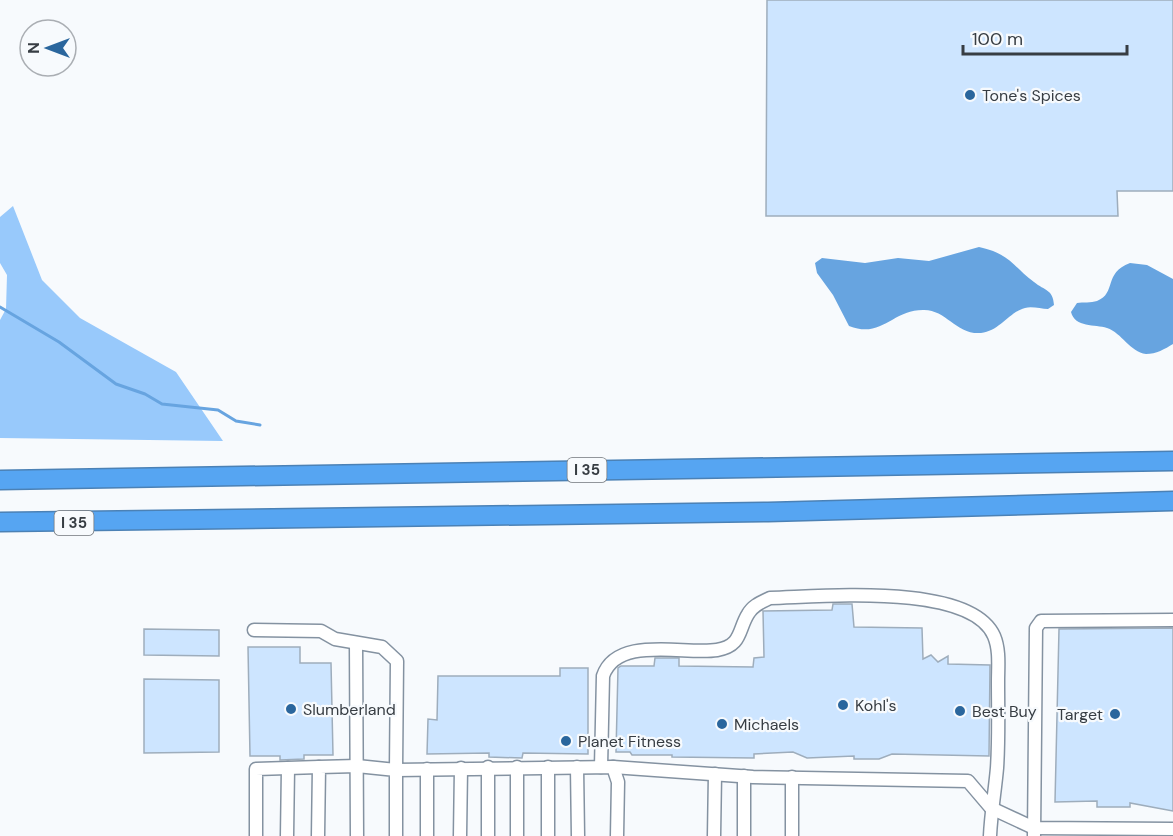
<svg xmlns="http://www.w3.org/2000/svg" width="1173" height="836" viewBox="0 0 1173 836" font-family="'DM Sans',sans-serif">
<rect width="100%" height="100%" fill="#f7fafd"/>
<polygon fill="#98c9fb" points="13,206 42,280 80,318 176,372 223,441 0,438 0,320 6,309 7,275 0,263 0,217"/>
<g fill="#67a4e0">
<path d="M 979,247 C 1011,254 1012,266 1034,282 C 1045,291 1053,289 1054,305 L 1048,309 C 1041,309 1032,306 1025,308 C 1009,312 1000,331 981,333 C 956,335 946,309 923,310 C 892,310 882,339 849,326 L 833,295 L 817,273 L 815,263 L 822,258 L 865,263 L 898,258 L 929,261 Z"/>
<path d="M 1130,263 L 1147,265 L 1173,279 L 1173,344 C 1165,349 1156,354 1146,354 C 1130,352 1122,333 1107,328 C 1095,324 1075,328 1071,312 L 1077,303 C 1083,302 1091,303 1097,301 C 1117,293 1103,273 1130,263 Z"/>
</g>
<g fill="none" stroke-linecap="round" stroke-linejoin="round">
<polyline stroke="#67a4e0" stroke-width="3" points="0,307 59,342 116,384 145,394 162,404 218,410 236,421 260,425"/>
</g>
<g fill="#cde5ff" stroke="#9eadbc" stroke-width="1.5">
<polygon points="767,0 1173,0 1173,191 1117,191 1118,216 766,216"/>
<polygon points="833,604 852,604 854,627 922,628 923,659 931,655 938,662 948,656 948,664 990,665 989,756 892,754 879,759 854,759 854,756 807,758 793,752 754,754 754,758 672,757 672,755 632,755 630,752 616,752 618,668 621,666 654,666 655,658 679,658 679,666 753,667 754,658 764,657 763,611 832,610"/>
<polygon points="1173,628 1173,811 1130,803 1130,807 1097,807 1097,801 1055,802 1059,629"/>
<polygon points="144,629 219,630 219,656 144,655"/>
<polygon points="248,647 300,647 300,663 331,663 333,755 304,755 304,759 280,760 280,756 250,756"/>
<polygon points="560,668 588,668 588,754 523,753 522,758 489,757 489,753 427,754 428,719 437,720 438,676 560,676"/>
<polygon points="144,679 219,680 219,752 144,753"/>
</g>
<g fill="none" stroke-linecap="round" stroke-linejoin="round">
<defs>
<g id="minor">
<polyline points="254,630 321,631 335,639 382,647 397,661 396,770 613,767 618,782 617,836"/>
<polyline points="356,643 357,836"/>
<polyline points="488,767 488,836"/>
<polyline points="517,767 517,836"/>
<polyline points="577,767 578,836"/>
<path d="M 601,767 L 603,676 C 617,635 684,655 717,650 C 742,646 738,630 748,614 C 753,605 762,602 770,598 C 821,597 970,582 994,636 C 1000,650 998,667 998,681 C 998,710 999,739 997,768 C 995,791 991,813 990,836"/>
<polyline points="613,767 753,777 968,781 991,808 1034,828 1173,829"/>
<polyline points="744,776 744,836"/>
<polyline points="1034,835 1036,628 1041,621 1173,620"/>
<polyline points="256,836 256,769 319,767"/>
<polyline points="287,836 288,768"/>
<polyline points="318,836 319,767 357,766 396,770 396,836"/>
<polyline points="427,836 427,769"/>
<polyline points="460,836 461,768"/>
<polyline points="548,836 548,767"/>
<polyline points="714,836 715,774"/>
<polyline points="792,836 792,777"/>
</g>
<g id="highway">
<polyline points="0,480 1173,461"/>
<polyline points="0,522 768,512 1173,501"/>
</g>
</defs>
<use href="#minor" stroke="#8492a1" stroke-width="15"/>
<use href="#highway" stroke="#4b81b5" stroke-width="21"/>
<use href="#minor" stroke="#fff" stroke-width="12"/>
<use href="#highway" stroke="#56a5f2" stroke-width="18"/>
</g>
<g fill="#2a669d" stroke="#f7fafd" stroke-width="2">
<circle cx="970" cy="95" r="6"/>
<circle cx="843" cy="705" r="6"/>
<circle cx="291" cy="709" r="6"/>
<circle cx="960" cy="711" r="6"/>
<circle cx="1115" cy="714" r="6"/>
<circle cx="722" cy="724" r="6"/>
<circle cx="566" cy="741" r="6"/>
</g>
<g text-anchor="middle" dominant-baseline="central" stroke-width="4.5" stroke-linejoin="round" paint-order="stroke">
<g fill="#f7fafd" stroke="#71767b" stroke-width="1.5">
<rect x="567.5" y="458" width="39" height="24" rx="4.5"/>
<rect x="54.5" y="511" width="39" height="24" rx="4.5"/>
</g>
<g font-size="15" font-weight="bold" fill="#373d43">
<text x="587" y="470">I 35</text>
<text x="74" y="523">I 35</text>
</g>
<g font-size="16" fill="#373d43" stroke="#f7fafd" text-anchor="start">
<text x="982" y="95">Tone's Spices</text>
<text x="855" y="705">Kohl's</text>
<text x="303" y="709">Slumberland</text>
<text x="972" y="711">Best Buy</text>
<text x="1103" y="714" text-anchor="end">Target</text>
<text x="734" y="724">Michaels</text>
<text x="578" y="741">Planet Fitness</text>
</g>
</g>
<g transform="translate(48 48) rotate(270)"><circle r="28" fill="#f7fafd" stroke="#aaaeb3" stroke-width="1.5"/>
<path d="M0-4.5L10 22L0 15L-10 22Z" fill="#2a669d"/>
<text y="-9" font-size="16" font-weight="bold" text-anchor="middle" fill="#373d43">N</text>
</g>
<path d="M963 45v9h164v-9" fill="none" stroke="#373d43" stroke-width="3"/>
<text x="972" y="45" font-size="18" fill="#373d43" stroke="#f7fafd" stroke-width="4.5" paint-order="stroke">100 m</text>
</svg>
